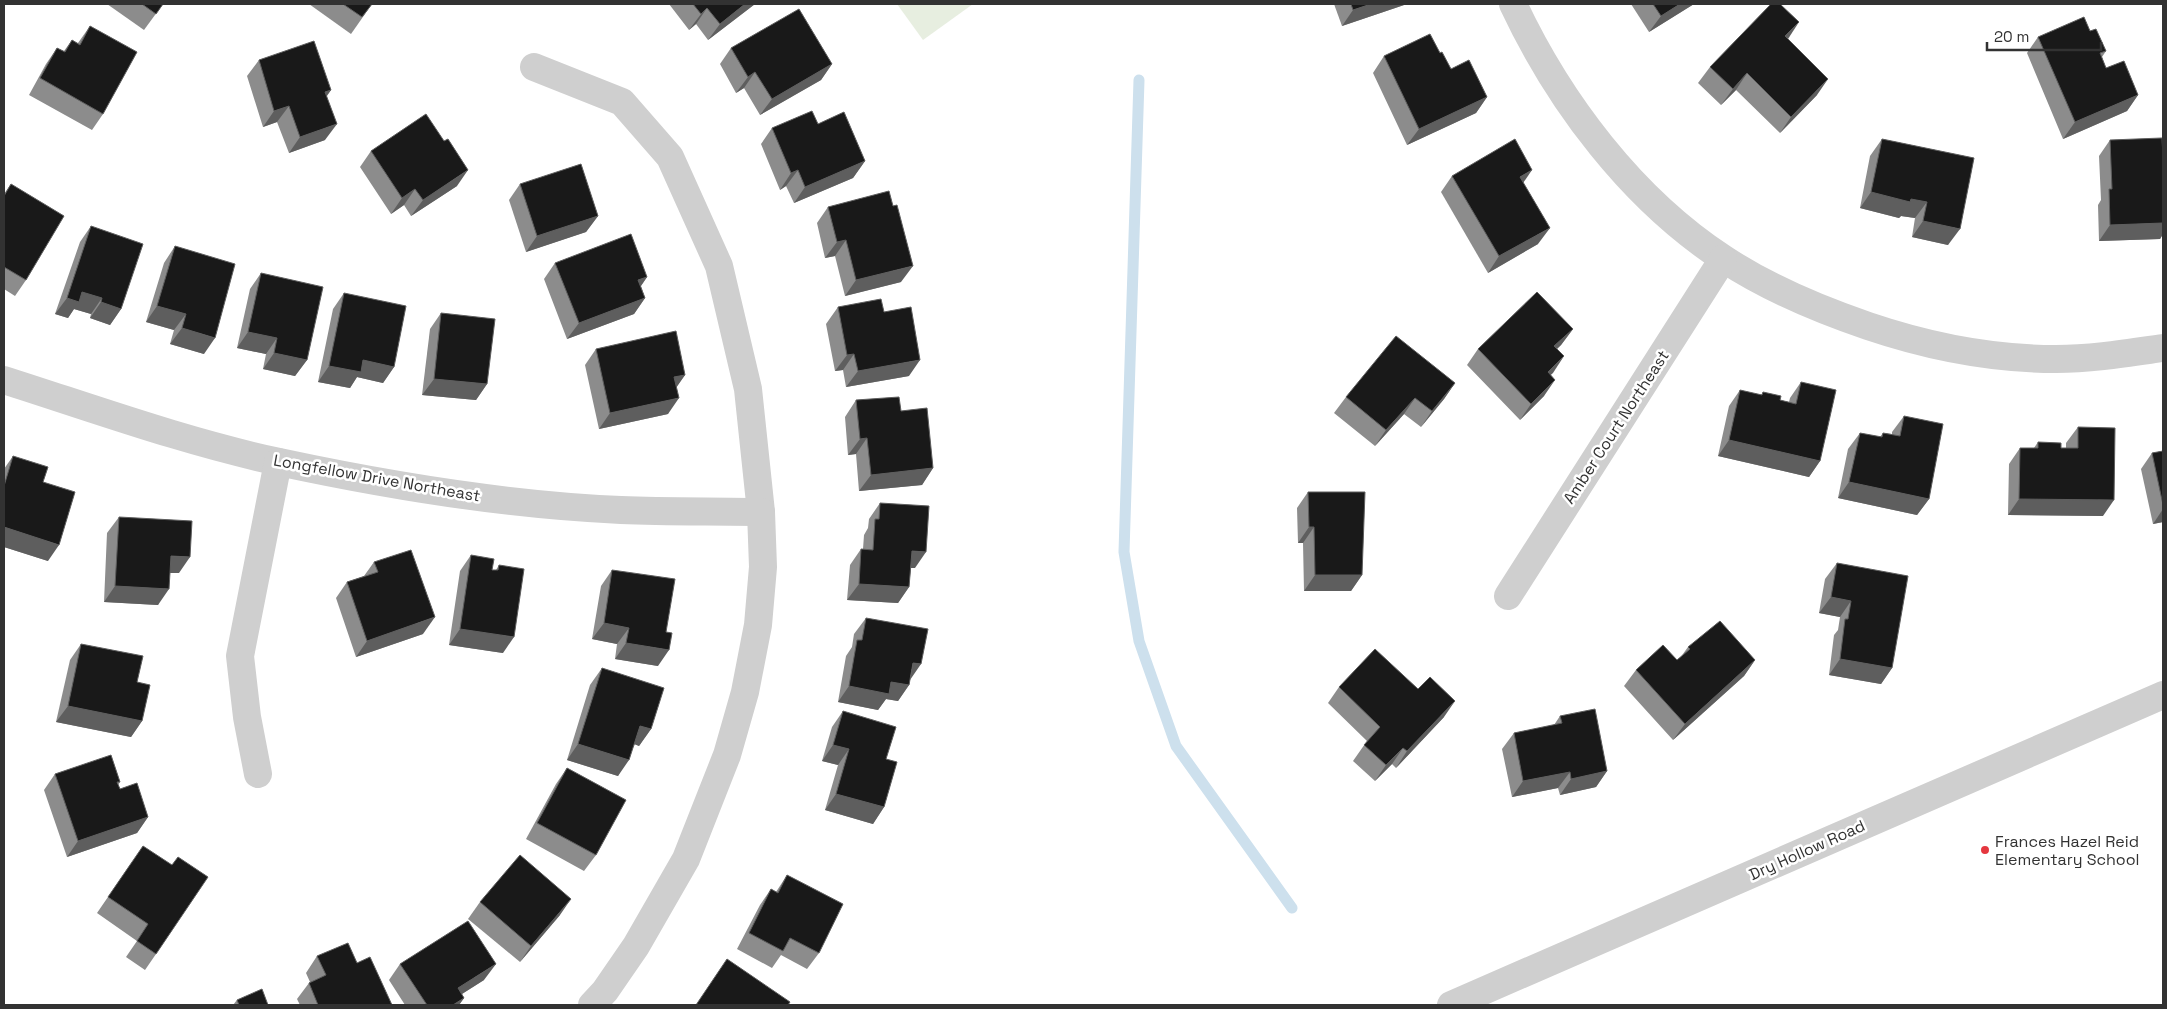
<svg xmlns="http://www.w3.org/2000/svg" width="2167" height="1009" viewBox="0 0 2167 1009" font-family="'Space Grotesk',sans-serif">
<rect width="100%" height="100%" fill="#fff"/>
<polygon fill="#e7eee0" points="897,4 973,4 923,40"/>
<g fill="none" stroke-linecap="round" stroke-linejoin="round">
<polyline stroke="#cde0ed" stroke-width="11" points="1139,80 1124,552 1139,641 1176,746 1292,908"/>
<g stroke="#cfcfcf" stroke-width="28">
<path d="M 1513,4 C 1559,102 1632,199 1724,259 C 1768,288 1818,309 1868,326 C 1930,347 1991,359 2056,359 C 2092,359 2128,353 2163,348"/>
<polyline points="534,67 622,102 670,157 719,266 748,389 761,512 763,567 758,625 745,692 727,755 686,859 636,946 605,991 592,1005"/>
<path d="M 4,380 C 95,409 186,442 279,462 C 391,486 507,505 621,510 C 668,512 715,511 761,512"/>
<polyline points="1508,596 1723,259"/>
<polyline points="258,774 247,717 240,656 278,462"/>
<polyline points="1451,1005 2163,695"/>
</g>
</g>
<g fill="#8c8c8c">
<polygon points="107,4 163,4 144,30"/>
<polygon points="309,4 372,4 351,34"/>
<polygon points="669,4 755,4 708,40 696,24 689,30"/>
<polygon points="1334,4 1407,4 1342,26"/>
<polygon points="1631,4 1694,4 1649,32"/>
<polygon points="90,26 103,114 92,130 29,95 46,64 57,48 64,51 72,40 78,43"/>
<polygon points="2090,31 2106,51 2102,57 2106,68 2138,95 2127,111 2063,139 2027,53 2038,37"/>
<polygon points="1788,39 1817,95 1780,133 1736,90 1721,105 1698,83 1710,67"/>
<polygon points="731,48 832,64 821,80 760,115 744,88 736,93 720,64"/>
<polygon points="1440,53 1451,69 1487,97 1476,113 1407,145 1373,73 1384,56"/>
<polygon points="259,60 331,90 327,96 325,140 289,153 277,122 263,127 247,76"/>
<polygon points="818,124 865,161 853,178 794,203 786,186 780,190 761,144 772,128"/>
<polygon points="1882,139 1974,158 1948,245 1912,237 1915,218 1901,216 1899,218 1860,208 1870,156"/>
<polygon points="2110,140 2163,157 2163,234 2160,239 2099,241 2098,205 2101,200 2099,156"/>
<polygon points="371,151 457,186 411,216 404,205 391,214 360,167"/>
<polygon points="1452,176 1523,182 1538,244 1488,273 1441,192"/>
<polygon points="11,184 26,280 15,296 4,289 4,194"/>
<polygon points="520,184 598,216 586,232 526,252 509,200"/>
<polygon points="828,207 901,282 845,296 835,256 825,258 817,223"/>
<polygon points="91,226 121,309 110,325 90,318 91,314 74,309 68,318 55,314 80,242"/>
<polygon points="175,246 204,354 170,344 174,330 146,322 164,263"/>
<polygon points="555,263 647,277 641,286 645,298 634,314 567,339 544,279"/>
<polygon points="261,273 307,360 295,376 263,369 266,354 237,348 250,289"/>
<polygon points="344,293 394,367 383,383 357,377 350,388 318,382 333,309"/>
<polygon points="838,307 884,312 909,376 846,387 843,370 835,371 826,324"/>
<polygon points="441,313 487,384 476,400 422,395 430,329"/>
<polygon points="1573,329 1561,345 1557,349 1564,356 1550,375 1544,396 1520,420 1467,365 1478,349"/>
<polygon points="596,349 685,375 676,387 668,414 599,429 585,365"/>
<polygon points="1801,382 1820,461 1809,477 1718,456 1729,406 1740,390 1761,395 1763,392 1780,400 1789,402 1790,398"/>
<polygon points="1455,383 1444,399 1421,427 1404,414 1375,446 1334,413 1346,397"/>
<polygon points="856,400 933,468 922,485 859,491 856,454 848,455 845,417"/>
<polygon points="1904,416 1929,499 1917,515 1838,498 1848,449 1860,433 1880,437 1883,433 1892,434 1892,432"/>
<polygon points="2078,427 2103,516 2008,515 2009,464 2020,448 2034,448 2038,442 2061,448 2066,448 2066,443"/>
<polygon points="2163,451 2163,522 2153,524 2141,469 2152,453"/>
<polygon points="13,456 43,482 48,561 4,547 4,469"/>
<polygon points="1308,492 1362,575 1351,591 1304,591 1303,543 1298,543 1297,508"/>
<polygon points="880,503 915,568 911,568 909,587 898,603 847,600 850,565 861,549 863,549 864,535 868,528 869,519"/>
<polygon points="119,517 179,573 170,573 158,605 104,602 107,533"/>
<polygon points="471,555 492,570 496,570 499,565 503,653 449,645 460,571"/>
<polygon points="374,562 423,634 356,657 336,598 347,582 364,576"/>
<polygon points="1837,563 1892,668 1881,684 1829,675 1834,635 1838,630 1840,617 1819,613 1825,579"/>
<polygon points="612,570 658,666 615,659 617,644 592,639 601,586"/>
<polygon points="866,618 910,680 909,685 898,701 886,699 878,710 838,702 846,656 852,647 854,634"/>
<polygon points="81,644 137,682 142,721 131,737 56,722 70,660"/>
<polygon points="1688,647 1755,660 1744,676 1673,740 1624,686 1636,670 1677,660 1680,658"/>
<polygon points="602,668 651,729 639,746 635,744 618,776 567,760 590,685"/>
<polygon points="1339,687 1444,717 1396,768 1392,764 1375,781 1353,761 1367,741 1328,703"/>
<polygon points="843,711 886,759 884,807 873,824 825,810 838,765 822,761 832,727"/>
<polygon points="1560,716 1607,771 1596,787 1560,795 1558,788 1512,797 1502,749 1514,733 1554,725"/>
<polygon points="567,768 596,855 584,871 526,839 556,784"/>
<polygon points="55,774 120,782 118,785 120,789 148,817 137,833 67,857 44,790"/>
<polygon points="132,862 156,954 145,970 126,957 137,941 97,913"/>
<polygon points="787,875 819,953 807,969 781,955 772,968 737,949 760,905 771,889 776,892"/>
<polygon points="480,902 560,915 520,962 468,919"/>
<polygon points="317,956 357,963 392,1005 300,1005 297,999 309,983 310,982 306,973"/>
<polygon points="400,964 484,980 462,994 464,998 459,1005 405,1005 389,980"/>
<polygon points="237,1000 268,1005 233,1005"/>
</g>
<g fill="#5e5e5e">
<polygon points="745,4 755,4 708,40 720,24"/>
<polygon points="1371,4 1407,4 1342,26 1353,10"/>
<polygon points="1680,4 1694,4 1649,32 1661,16"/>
<polygon points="707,8 696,24 689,30 701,14"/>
<polygon points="1799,22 1788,39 1774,52 1785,36"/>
<polygon points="832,64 821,80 760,115 772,99"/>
<polygon points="755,72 744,88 736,93 748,77"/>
<polygon points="1747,73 1736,90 1721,105 1733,89"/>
<polygon points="1828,79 1817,95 1780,133 1791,117"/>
<polygon points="331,90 319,106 325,92"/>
<polygon points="2138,95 2127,111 2063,139 2075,122"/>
<polygon points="1487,97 1476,113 1407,145 1419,129"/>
<polygon points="289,106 277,122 263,127 274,111"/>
<polygon points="337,124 325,140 289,153 300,137"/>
<polygon points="865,161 853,178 794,203 805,187"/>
<polygon points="468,170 457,186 411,216 423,200"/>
<polygon points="798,170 786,186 780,190 791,173"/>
<polygon points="1532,170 1521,186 1520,177"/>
<polygon points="415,189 404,205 391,214 402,198"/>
<polygon points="1871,192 1911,199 1927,202 1915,218 1901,216 1899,218 1860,208"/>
<polygon points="598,216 586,232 526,252 537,236"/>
<polygon points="1923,221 1960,229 1948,245 1912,237"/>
<polygon points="2163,223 2163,234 2160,239 2099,241 2110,225"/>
<polygon points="1550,228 1538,244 1488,273 1499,256"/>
<polygon points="846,240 835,256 825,258 837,242"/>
<polygon points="913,266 901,282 845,296 856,280"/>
<polygon points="647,277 636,293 638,280"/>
<polygon points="82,292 102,298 91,314 74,309 68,318 55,314 67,298"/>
<polygon points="645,298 634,314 567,339 579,323"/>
<polygon points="101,302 121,309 110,325 90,318"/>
<polygon points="157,306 186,314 174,330 146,322"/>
<polygon points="182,328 215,338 204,354 170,344"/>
<polygon points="1573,329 1561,345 1543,362 1554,346"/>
<polygon points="248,332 277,338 266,354 237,348"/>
<polygon points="274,353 307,360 295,376 263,369"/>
<polygon points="854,354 843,370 835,371 847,355"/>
<polygon points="1564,356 1553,373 1536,388 1548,372"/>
<polygon points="363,360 394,367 383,383 357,377 350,388 318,382 329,366"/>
<polygon points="920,360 909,376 846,387 858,371"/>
<polygon points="685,375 674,391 674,377"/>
<polygon points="434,379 487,384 476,400 422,395"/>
<polygon points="1555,380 1544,396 1520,420 1531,404"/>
<polygon points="1455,383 1444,399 1421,427 1432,411"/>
<polygon points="679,398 668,414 599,429 610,413"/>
<polygon points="1415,398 1404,414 1375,446 1386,430"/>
<polygon points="867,438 856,454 848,455 860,439"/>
<polygon points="1729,440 1820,461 1809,477 1718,456"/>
<polygon points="933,468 922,485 859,491 871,475"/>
<polygon points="1849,482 1929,499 1917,515 1838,498"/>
<polygon points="2019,499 2114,500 2103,516 2008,515"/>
<polygon points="2163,509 2163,522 2153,524"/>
<polygon points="4,527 59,545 48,561 4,547"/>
<polygon points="1309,527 1314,527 1303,543 1298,543"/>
<polygon points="912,551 926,552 915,568 900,568"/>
<polygon points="171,556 190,557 179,573 160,573"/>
<polygon points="1315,575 1362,575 1351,591 1304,591"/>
<polygon points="859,584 909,587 898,603 847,600"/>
<polygon points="115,586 169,589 158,605 104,602"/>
<polygon points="1831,597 1851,601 1840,617 1819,613"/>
<polygon points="435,617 423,634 356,657 367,641"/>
<polygon points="604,623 629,628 617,644 592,639"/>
<polygon points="460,629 514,637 503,653 449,645"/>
<polygon points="626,643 669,650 658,666 615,659"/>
<polygon points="1840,659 1892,668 1881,684 1829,675"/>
<polygon points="1755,660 1744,676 1673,740 1685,724"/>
<polygon points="913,663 921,664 910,680"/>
<polygon points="891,682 909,685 898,701 886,699 878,710 838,702 849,686"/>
<polygon points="1455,701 1444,717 1396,768 1407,751"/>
<polygon points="68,706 142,721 131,737 56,722"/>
<polygon points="640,726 651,729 639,746 629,742"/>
<polygon points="578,744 629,760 618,776 567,760"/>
<polygon points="833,745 849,749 838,765 822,761"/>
<polygon points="1403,748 1392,764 1375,781 1386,765"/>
<polygon points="1607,771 1596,787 1560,795 1571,779"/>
<polygon points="1570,772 1558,788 1512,797 1523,781"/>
<polygon points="836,794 884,807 873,824 825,810"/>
<polygon points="148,817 137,833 67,857 78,841"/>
<polygon points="571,899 560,915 520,962 531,946"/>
<polygon points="496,964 484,980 446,1004 458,988"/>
<polygon points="464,998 459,1005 453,1005"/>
</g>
<g fill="#191919" stroke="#5e5e5e">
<polygon points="142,4 163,4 156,14"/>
<polygon points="343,4 372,4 362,17"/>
<polygon points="693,4 745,4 720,24 707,8 701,14"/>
<polygon points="1351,4 1371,4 1353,10"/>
<polygon points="1653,4 1680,4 1661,16"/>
<polygon points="1771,4 1780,4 1799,22 1785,36 1828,79 1791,117 1747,73 1733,89 1710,67"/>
<polygon points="799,9 832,64 772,99 755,72 748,77 731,48"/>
<polygon points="2084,17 2090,31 2096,29 2106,51 2100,53 2106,68 2124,61 2138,95 2075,122 2038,37"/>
<polygon points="90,26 137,52 103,114 40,78 57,48 65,52 72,40 80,45"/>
<polygon points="1430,34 1440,53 1442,52 1451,69 1469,60 1487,97 1419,129 1384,56"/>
<polygon points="314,41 331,90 325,92 337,124 300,137 289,106 274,111 259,60"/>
<polygon points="812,111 818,124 844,112 865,161 805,187 798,170 791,173 772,128"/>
<polygon points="426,114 444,141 448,139 468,170 423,200 415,189 402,198 371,151"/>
<polygon points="2162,138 2163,157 2163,223 2110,225 2109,189 2112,189 2110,140"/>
<polygon points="1515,139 1532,170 1520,177 1550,228 1499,256 1452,176"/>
<polygon points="1882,139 1974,158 1960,229 1923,221 1927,202 1911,199 1910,202 1871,192"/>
<polygon points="581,164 598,216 537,236 520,184"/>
<polygon points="11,184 64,216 26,280 4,267 4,196"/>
<polygon points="889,191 893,206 897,205 913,266 856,280 846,240 837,242 828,207"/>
<polygon points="91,226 143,244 121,309 101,302 102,298 82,292 79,302 67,298"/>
<polygon points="631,234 647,277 638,280 645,298 579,323 555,263"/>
<polygon points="175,246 235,264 215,338 182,328 186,314 157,306"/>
<polygon points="261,273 323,287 307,360 274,353 277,338 248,332"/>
<polygon points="1537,292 1573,329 1554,346 1564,356 1548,372 1555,380 1531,404 1478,349"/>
<polygon points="344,293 406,306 394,367 363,360 361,372 329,366"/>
<polygon points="881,299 884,312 911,307 920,360 858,371 854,354 847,355 838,307"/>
<polygon points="441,313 495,319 487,384 434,379"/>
<polygon points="676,331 685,375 674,377 679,398 610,413 596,349"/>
<polygon points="1396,336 1455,383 1432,411 1415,398 1386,430 1346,397"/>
<polygon points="1801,382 1836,390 1820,461 1729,440 1740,390 1762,395 1763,392 1781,396 1780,400 1796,404"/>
<polygon points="899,397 901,411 927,408 933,468 871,475 867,438 860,439 856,400"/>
<polygon points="1904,416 1943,424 1929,499 1849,482 1860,433 1882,437 1883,433 1900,436"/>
<polygon points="2078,427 2115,428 2114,500 2019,499 2020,448 2038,448 2038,442 2061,443 2061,448 2078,448"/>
<polygon points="2163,451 2163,505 2152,453"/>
<polygon points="13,456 48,467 43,482 75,492 59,545 4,527 4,486"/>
<polygon points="1308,492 1365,492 1362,575 1315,575 1314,527 1309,527"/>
<polygon points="880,503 929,506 926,552 912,551 909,587 859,584 861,549 873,550 875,519 879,519"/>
<polygon points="119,517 192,521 190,557 171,556 169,589 115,586"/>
<polygon points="411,550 435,617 367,641 347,582 378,572 374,562"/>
<polygon points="471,555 494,559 492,570 498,570 499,565 524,569 514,637 460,629"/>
<polygon points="1837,563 1908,576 1892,668 1840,659 1845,619 1848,619 1851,601 1831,597"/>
<polygon points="612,570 675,579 666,632 672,633 669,650 626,643 629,628 604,623"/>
<polygon points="866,618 928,629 921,664 913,663 909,685 891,682 889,694 849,686 857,640 862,640"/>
<polygon points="1720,621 1755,660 1685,724 1636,670 1663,645 1677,660 1690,649 1688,647"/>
<polygon points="81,644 143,656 137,682 150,685 142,721 68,706"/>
<polygon points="1375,649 1418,689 1430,677 1455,701 1407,751 1403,748 1386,765 1364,745 1380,727 1339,687"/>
<polygon points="602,668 664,688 651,729 640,726 629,760 578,744"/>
<polygon points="1595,709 1607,771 1571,779 1570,772 1523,781 1514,733 1562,723 1560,716"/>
<polygon points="843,711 896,727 886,759 897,762 884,807 836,794 849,749 833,745"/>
<polygon points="111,755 120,782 117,782 120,789 137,783 148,817 78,841 55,774"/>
<polygon points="567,768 626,800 596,855 537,823"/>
<polygon points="143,846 172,865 178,857 208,877 156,954 137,941 148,924 108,897"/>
<polygon points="520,855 571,899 531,946 480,902"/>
<polygon points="787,875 843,904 819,953 790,938 783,951 749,933 771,889 778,893"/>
<polygon points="468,921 496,964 458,988 464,998 453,1005 427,1005 400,964"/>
<polygon points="348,943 357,963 370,957 392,1005 318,1005 309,983 326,975 317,956"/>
<polygon points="727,959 790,1002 788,1005 696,1005"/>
<polygon points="262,989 268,1005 239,1005 237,1000"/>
</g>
<circle fill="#e5373f" stroke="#fff" stroke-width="2" cx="1985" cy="850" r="5"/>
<g text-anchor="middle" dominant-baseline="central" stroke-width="5" stroke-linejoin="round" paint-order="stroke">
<g font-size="16" fill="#323232" stroke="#fff">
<text transform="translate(1616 427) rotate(-57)">Amber Court Northeast</text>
<text transform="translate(377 478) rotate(10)">Longfellow Drive Northeast</text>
<text transform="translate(1807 850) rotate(-24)">Dry Hollow Road</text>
</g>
<g font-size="16" fill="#323232" stroke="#fff" text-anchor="start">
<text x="1995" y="841">Frances Hazel Reid<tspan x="1995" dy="18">Elementary School</tspan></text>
</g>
</g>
<rect width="2167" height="1009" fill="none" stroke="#323232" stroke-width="10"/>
<path d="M1987 42v8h114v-8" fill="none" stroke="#323232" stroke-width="2.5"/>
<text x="1994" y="42" font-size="15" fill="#323232" stroke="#ffffff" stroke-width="4" paint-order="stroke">20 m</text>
</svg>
